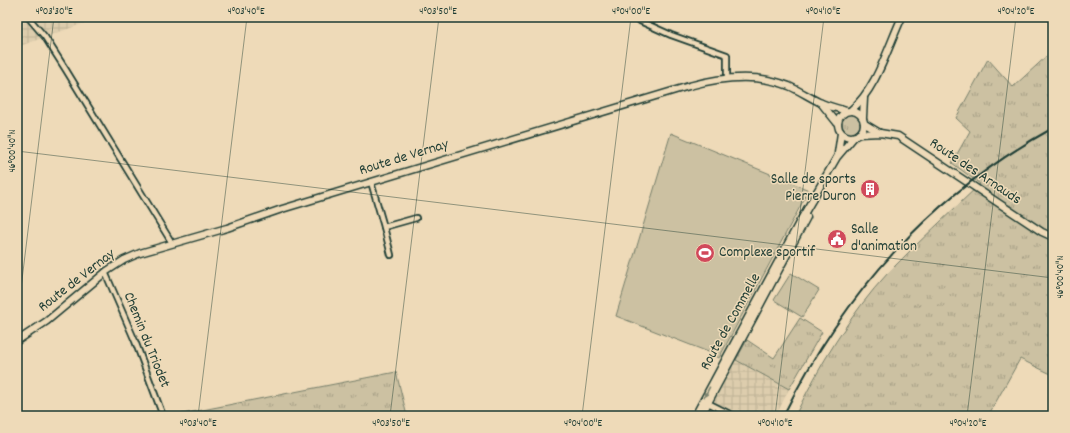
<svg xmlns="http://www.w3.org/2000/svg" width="1070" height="433" viewBox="0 0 1070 433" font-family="Dekko,sans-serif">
<defs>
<pattern id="industrial-grid" width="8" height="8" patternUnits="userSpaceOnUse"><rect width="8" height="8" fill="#ddcdad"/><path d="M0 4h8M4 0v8" fill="none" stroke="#bdb195"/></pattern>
<pattern id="grass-tufts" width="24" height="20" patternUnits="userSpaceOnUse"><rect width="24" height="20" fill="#ccc1a2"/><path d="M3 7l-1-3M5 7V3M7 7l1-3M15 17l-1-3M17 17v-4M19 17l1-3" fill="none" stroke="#a59e85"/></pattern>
</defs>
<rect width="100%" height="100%" fill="#eedab8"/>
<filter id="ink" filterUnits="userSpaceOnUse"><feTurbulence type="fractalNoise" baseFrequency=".025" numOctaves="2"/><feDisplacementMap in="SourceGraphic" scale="8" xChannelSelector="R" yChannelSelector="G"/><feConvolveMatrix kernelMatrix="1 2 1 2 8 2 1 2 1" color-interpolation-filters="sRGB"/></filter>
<g filter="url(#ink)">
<g fill="url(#industrial-grid)">
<polygon points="17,17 92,17 93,20 17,47"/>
<polygon points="736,360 789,389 776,416 706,416"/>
</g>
<g fill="url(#grass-tufts)" stroke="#767f6b">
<path d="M 1053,26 L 1053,375 L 1020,359 L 988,416 L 795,416 C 819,366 850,314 888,273 C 918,242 949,214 980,184 L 952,163 L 970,131 L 956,118 L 988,59 L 1013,87 L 1049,54 Z"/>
<circle cx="850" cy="124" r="10"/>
<polygon points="800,318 822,332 789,389 736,360 747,340 774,358"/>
<polygon points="396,372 407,416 172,416"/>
</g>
<g fill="#ccc1a2" stroke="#767f6b">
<polygon points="671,133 809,190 719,358 711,353 616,316"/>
<polygon points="791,273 819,290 802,317 774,300"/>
</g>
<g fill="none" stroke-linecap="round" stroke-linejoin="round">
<defs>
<g id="street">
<polyline points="28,17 45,37 66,70 172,243"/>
<polyline points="641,17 640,21 671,35 727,55 727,78"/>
<polyline points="371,182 384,227 416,218"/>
<polyline points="384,227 391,255"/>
<polyline points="105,272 135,341 163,416"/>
<polyline points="708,403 734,416"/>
</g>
<g id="secondary">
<polyline points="821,103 838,124"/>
<path d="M 851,110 C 876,90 888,47 902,17"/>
<circle cx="851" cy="124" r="13"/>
<polyline points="863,117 864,98"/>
<polyline points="865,124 880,133"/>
<polyline points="859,134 880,133 898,136 1042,232 1053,237"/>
<polyline points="838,153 841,133"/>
<path d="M 17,341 L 47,321 L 107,271 L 124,260 L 140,253 L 227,228 L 282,209 L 689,86 C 722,77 757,73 789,86 C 800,91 809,97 819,102 C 827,106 837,108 846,111"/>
<polyline points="695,416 800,221 837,157 854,137"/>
<polyline points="701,416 807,217"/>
</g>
</defs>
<use href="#street" stroke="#1f3d34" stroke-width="8"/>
<use href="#secondary" stroke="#1f3d34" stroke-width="9"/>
<use href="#street" stroke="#eedab8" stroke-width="4.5"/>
<use href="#secondary" stroke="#eedab8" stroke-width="6"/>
<path stroke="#1f3d34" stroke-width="2" d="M 783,416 C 845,292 931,195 1053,128"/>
</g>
<defs><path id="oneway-solid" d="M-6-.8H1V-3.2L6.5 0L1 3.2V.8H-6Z"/></defs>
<use fill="#7c846f" href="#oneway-solid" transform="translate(707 392) rotate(118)"/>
</g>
<path fill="none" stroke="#1f3d34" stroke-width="1" stroke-opacity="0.45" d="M 17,151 L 1053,278M 17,321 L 54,17M 198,416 L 247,17M 390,416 L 439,17M 582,416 L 631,17M 775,416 L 824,17M 967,416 L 1016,17"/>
<defs>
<symbol id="building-disc" viewBox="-11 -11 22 22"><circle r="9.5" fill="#d1495b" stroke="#eedab8"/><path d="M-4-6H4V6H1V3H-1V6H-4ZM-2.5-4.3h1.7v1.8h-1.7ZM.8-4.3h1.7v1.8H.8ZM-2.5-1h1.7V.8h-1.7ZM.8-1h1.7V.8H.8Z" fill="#fff"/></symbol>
<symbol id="civic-disc" viewBox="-11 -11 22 22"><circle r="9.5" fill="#d1495b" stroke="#eedab8"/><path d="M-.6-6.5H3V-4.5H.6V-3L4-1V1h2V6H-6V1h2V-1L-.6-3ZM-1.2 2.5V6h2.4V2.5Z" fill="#fff"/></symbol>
<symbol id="stadium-disc" viewBox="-11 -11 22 22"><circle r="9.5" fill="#d1495b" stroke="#eedab8"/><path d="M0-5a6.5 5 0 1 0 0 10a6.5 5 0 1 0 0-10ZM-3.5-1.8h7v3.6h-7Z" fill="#fff"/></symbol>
</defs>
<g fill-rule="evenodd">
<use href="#building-disc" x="859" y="178" width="22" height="22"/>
<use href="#civic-disc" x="826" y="228" width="22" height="22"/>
<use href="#stadium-disc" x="694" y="242" width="22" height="22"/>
</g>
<g text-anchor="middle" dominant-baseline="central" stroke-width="3" stroke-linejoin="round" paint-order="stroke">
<g font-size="15" fill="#1f3d34" stroke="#eedab8">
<text transform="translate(404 158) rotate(-17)">Route de Vernay</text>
<text transform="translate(975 172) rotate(34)">Route des Arnauds</text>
<text transform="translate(77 281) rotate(-38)">Route de Vernay</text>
<text transform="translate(731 322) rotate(-61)">Route de Commelle</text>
<text transform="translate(146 340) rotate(68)">Chemin du Triodet</text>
</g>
<g font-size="15" fill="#1f3d34" stroke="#eedab8" text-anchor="start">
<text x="856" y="180" text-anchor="end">Salle de sports<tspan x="856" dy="17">Pierre Duron</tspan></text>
<text x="851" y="230">Salle<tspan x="851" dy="17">d'animation</tspan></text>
<text x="719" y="253">Complexe sportif</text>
</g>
</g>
<rect width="1070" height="433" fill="none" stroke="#eedab8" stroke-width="44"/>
<rect x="22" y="22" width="1026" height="389" fill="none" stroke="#1f3d34" stroke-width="1.5"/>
<g font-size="10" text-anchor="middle" fill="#1f3d34">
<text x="54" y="14">4°03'30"E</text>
<text x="246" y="14">4°03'40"E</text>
<text x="438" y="14">4°03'50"E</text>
<text x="631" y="14">4°04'00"E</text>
<text x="823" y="14">4°04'10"E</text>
<text x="1016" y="14">4°04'20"E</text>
<text transform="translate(11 151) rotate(-90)" y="4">46°00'40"N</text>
<text transform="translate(1059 277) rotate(-90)" y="4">46°00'40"N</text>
<text x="198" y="426">4°03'40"E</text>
<text x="391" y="426">4°03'50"E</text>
<text x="583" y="426">4°04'00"E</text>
<text x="775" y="426">4°04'10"E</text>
<text x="968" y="426">4°04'20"E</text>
</g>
</svg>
